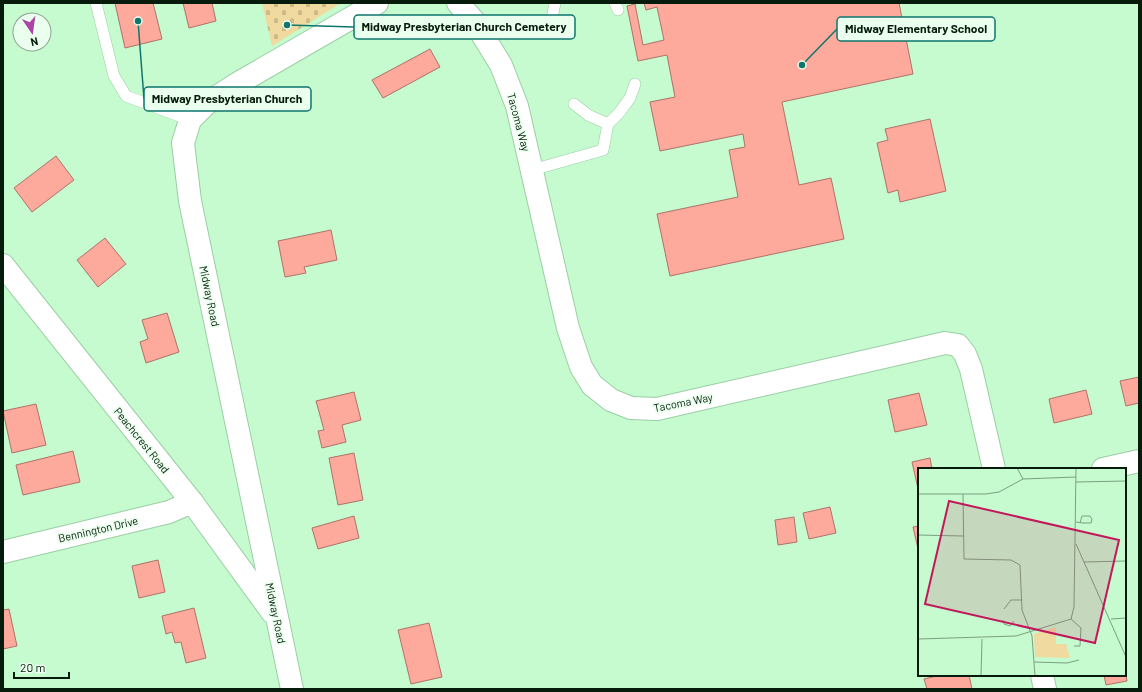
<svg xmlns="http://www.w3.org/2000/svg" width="1142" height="692" viewBox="0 0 1142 692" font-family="Barlow,sans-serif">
<defs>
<pattern id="cemetery-stones" width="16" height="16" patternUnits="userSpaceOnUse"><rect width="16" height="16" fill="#f0da9f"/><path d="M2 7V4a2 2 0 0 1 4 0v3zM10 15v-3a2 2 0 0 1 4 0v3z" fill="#ccba88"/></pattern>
</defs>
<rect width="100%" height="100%" fill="#c6facf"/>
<polygon fill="url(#cemetery-stones)" points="262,3 341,3 272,46"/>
<g fill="#fda99b" stroke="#af7268">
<polygon points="115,3 153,3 162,39 125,48"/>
<polygon points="183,3 212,3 216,21 189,28"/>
<polygon points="644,3 899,3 913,74 782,102 799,185 831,178 844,239 670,276 657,214 738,197 729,150 745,147 743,134 660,151 650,102 675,97 667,55 638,61 627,6 635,4 643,45 664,40 657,7 646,10"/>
<polygon points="430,49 440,67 383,98 372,80"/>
<polygon points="930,119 946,191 900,202 898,190 888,193 877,143 888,140 885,129"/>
<polygon points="56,156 74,180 32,212 14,188"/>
<polygon points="331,230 337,260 304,267 306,273 285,277 278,241"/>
<polygon points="105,238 126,264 98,287 77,260"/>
<polygon points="167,313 179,352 146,363 140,342 148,339 142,320"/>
<polygon points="1139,377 1139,403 1126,406 1120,381"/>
<polygon points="1086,390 1092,414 1054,423 1049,399"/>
<polygon points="354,392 361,420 342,425 346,442 322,448 318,431 324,430 316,401"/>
<polygon points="919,393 927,425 895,432 888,400"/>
<polygon points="36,404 46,445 12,453 3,411"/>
<polygon points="73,451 80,482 23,495 16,465"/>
<polygon points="354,453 363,500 338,505 329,458"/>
<polygon points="930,458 932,469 919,469 919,493 912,462"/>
<polygon points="830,507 836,533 809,539 803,513"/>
<polygon points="354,516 359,538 318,549 312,528"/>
<polygon points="794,517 797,542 778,545 775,520"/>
<polygon points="919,526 919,553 913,527"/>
<polygon points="158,560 165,592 139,598 132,566"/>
<polygon points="194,608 206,658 186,663 181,642 175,643 172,632 166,634 162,616"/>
<polygon points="9,609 17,646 3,649 3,610"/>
<polygon points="429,623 442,677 411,684 398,630"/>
<polygon points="1125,668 1127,681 1106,685 1104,675 1125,675"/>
<polygon points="941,675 969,675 972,689 927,689 924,679"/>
</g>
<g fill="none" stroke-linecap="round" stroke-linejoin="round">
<defs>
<g id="service">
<polyline points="96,3 114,76 126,96 190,120"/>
<polyline points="615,3 618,10"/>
<polyline points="552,18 555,3"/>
<polyline points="574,104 588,115 608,124"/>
<polyline points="532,170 603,150 608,124 619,113 630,98 635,84"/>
</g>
<g id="minor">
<polyline points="458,3 474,21 501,65 517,106 568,328 581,367 592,385 611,400 631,408 657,409 945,343 958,345 965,354 971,369 994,469"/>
<polyline points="1103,469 1139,461"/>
<polyline points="3,552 169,512 192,502"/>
<polyline points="1042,675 1045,689"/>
</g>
<g id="tertiary">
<polyline points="3,265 192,502 272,612"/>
<polyline points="292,689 190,201 183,143 190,120 206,104 235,85 377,3"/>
</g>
</defs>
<use href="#service" stroke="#9bcea4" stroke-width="12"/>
<use href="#minor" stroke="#9bcea4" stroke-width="24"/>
<use href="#tertiary" stroke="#9bcea4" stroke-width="24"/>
<use href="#service" stroke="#fff" stroke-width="11"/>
<use href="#minor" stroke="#fff" stroke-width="22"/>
<use href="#tertiary" stroke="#fff" stroke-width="22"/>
</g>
<g text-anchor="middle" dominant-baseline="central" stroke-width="3.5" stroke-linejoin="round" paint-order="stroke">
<g font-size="11" fill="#071b0c" stroke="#eaffed">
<text transform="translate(519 122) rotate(75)">Tacoma Way</text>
<text transform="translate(210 296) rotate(78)">Midway Road</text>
<text transform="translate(683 402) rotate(-11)">Tacoma Way</text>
<text transform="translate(142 440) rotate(51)">Peachcrest Road</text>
<text transform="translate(98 529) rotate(-13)">Bennington Drive</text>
<text transform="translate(276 613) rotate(78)">Midway Road</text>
</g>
</g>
<g transform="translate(918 468)">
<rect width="208" height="208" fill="#c6facf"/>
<path d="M 138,159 L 138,176 L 148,176 L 152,190 L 117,189 L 116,166 Z" fill="#f0da9f"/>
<path fill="none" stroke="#7aa181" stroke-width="1" d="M 99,0 L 105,11M 158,14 L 208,13M 0,26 L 68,26 L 81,24 L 105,11 L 158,9M 45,26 L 46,91 L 93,92 L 102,97 L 104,142 L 114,168 L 117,208M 158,54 L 165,55 L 173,55 L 174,51 L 172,48 L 164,48 L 162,55M 0,67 L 45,68M 158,76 L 208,189M 166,94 L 208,93M 86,141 L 93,132 L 104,132M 153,151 L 163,160 L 162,178 L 156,178M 193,151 L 208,150M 85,152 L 86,156 L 92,158 L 96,153M 0,171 L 98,168 L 153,151 L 156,139 L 158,0M 116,194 L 149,195 L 161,192M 63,208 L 64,171"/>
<path fill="#c2185b" fill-opacity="0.15" stroke="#c2185b" stroke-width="2" d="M 31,33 L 201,72 L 177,175 L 7,136 Z"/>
<rect width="208" height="208" fill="none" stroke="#071b0c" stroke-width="2"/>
</g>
<path fill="none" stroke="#0f766e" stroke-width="1.5" d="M287 25L354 27M802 65L837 29M138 21L144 99"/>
<g fill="#0f766e" stroke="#eaffed" stroke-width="1.5">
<circle cx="287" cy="25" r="4"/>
<circle cx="802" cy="65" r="4"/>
<circle cx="138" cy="21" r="4"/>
</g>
<g fill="#eaffed" stroke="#0f766e" stroke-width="1.5">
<rect x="354" y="15" width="221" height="24" rx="4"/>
<rect x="837" y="17" width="158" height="24" rx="4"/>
<rect x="144" y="87" width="167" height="24" rx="4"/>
</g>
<g font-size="12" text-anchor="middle" font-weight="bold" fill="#071b0c">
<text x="464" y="31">Midway Presbyterian Church Cemetery</text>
<text x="916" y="33">Midway Elementary School</text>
<text x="227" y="103">Midway Presbyterian Church</text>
</g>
<rect width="1142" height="692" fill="none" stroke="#071b0c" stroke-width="8"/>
<g transform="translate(32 32) rotate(167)"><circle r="19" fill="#eaffed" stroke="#8fa493"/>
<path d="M0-3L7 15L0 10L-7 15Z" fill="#ac44a7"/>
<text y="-6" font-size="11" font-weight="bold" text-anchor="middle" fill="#071b0c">N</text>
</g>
<path d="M14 672v6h55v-6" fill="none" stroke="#071b0c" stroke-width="2"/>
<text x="20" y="672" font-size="12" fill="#071b0c" stroke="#eaffed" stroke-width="3" paint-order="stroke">20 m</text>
</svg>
